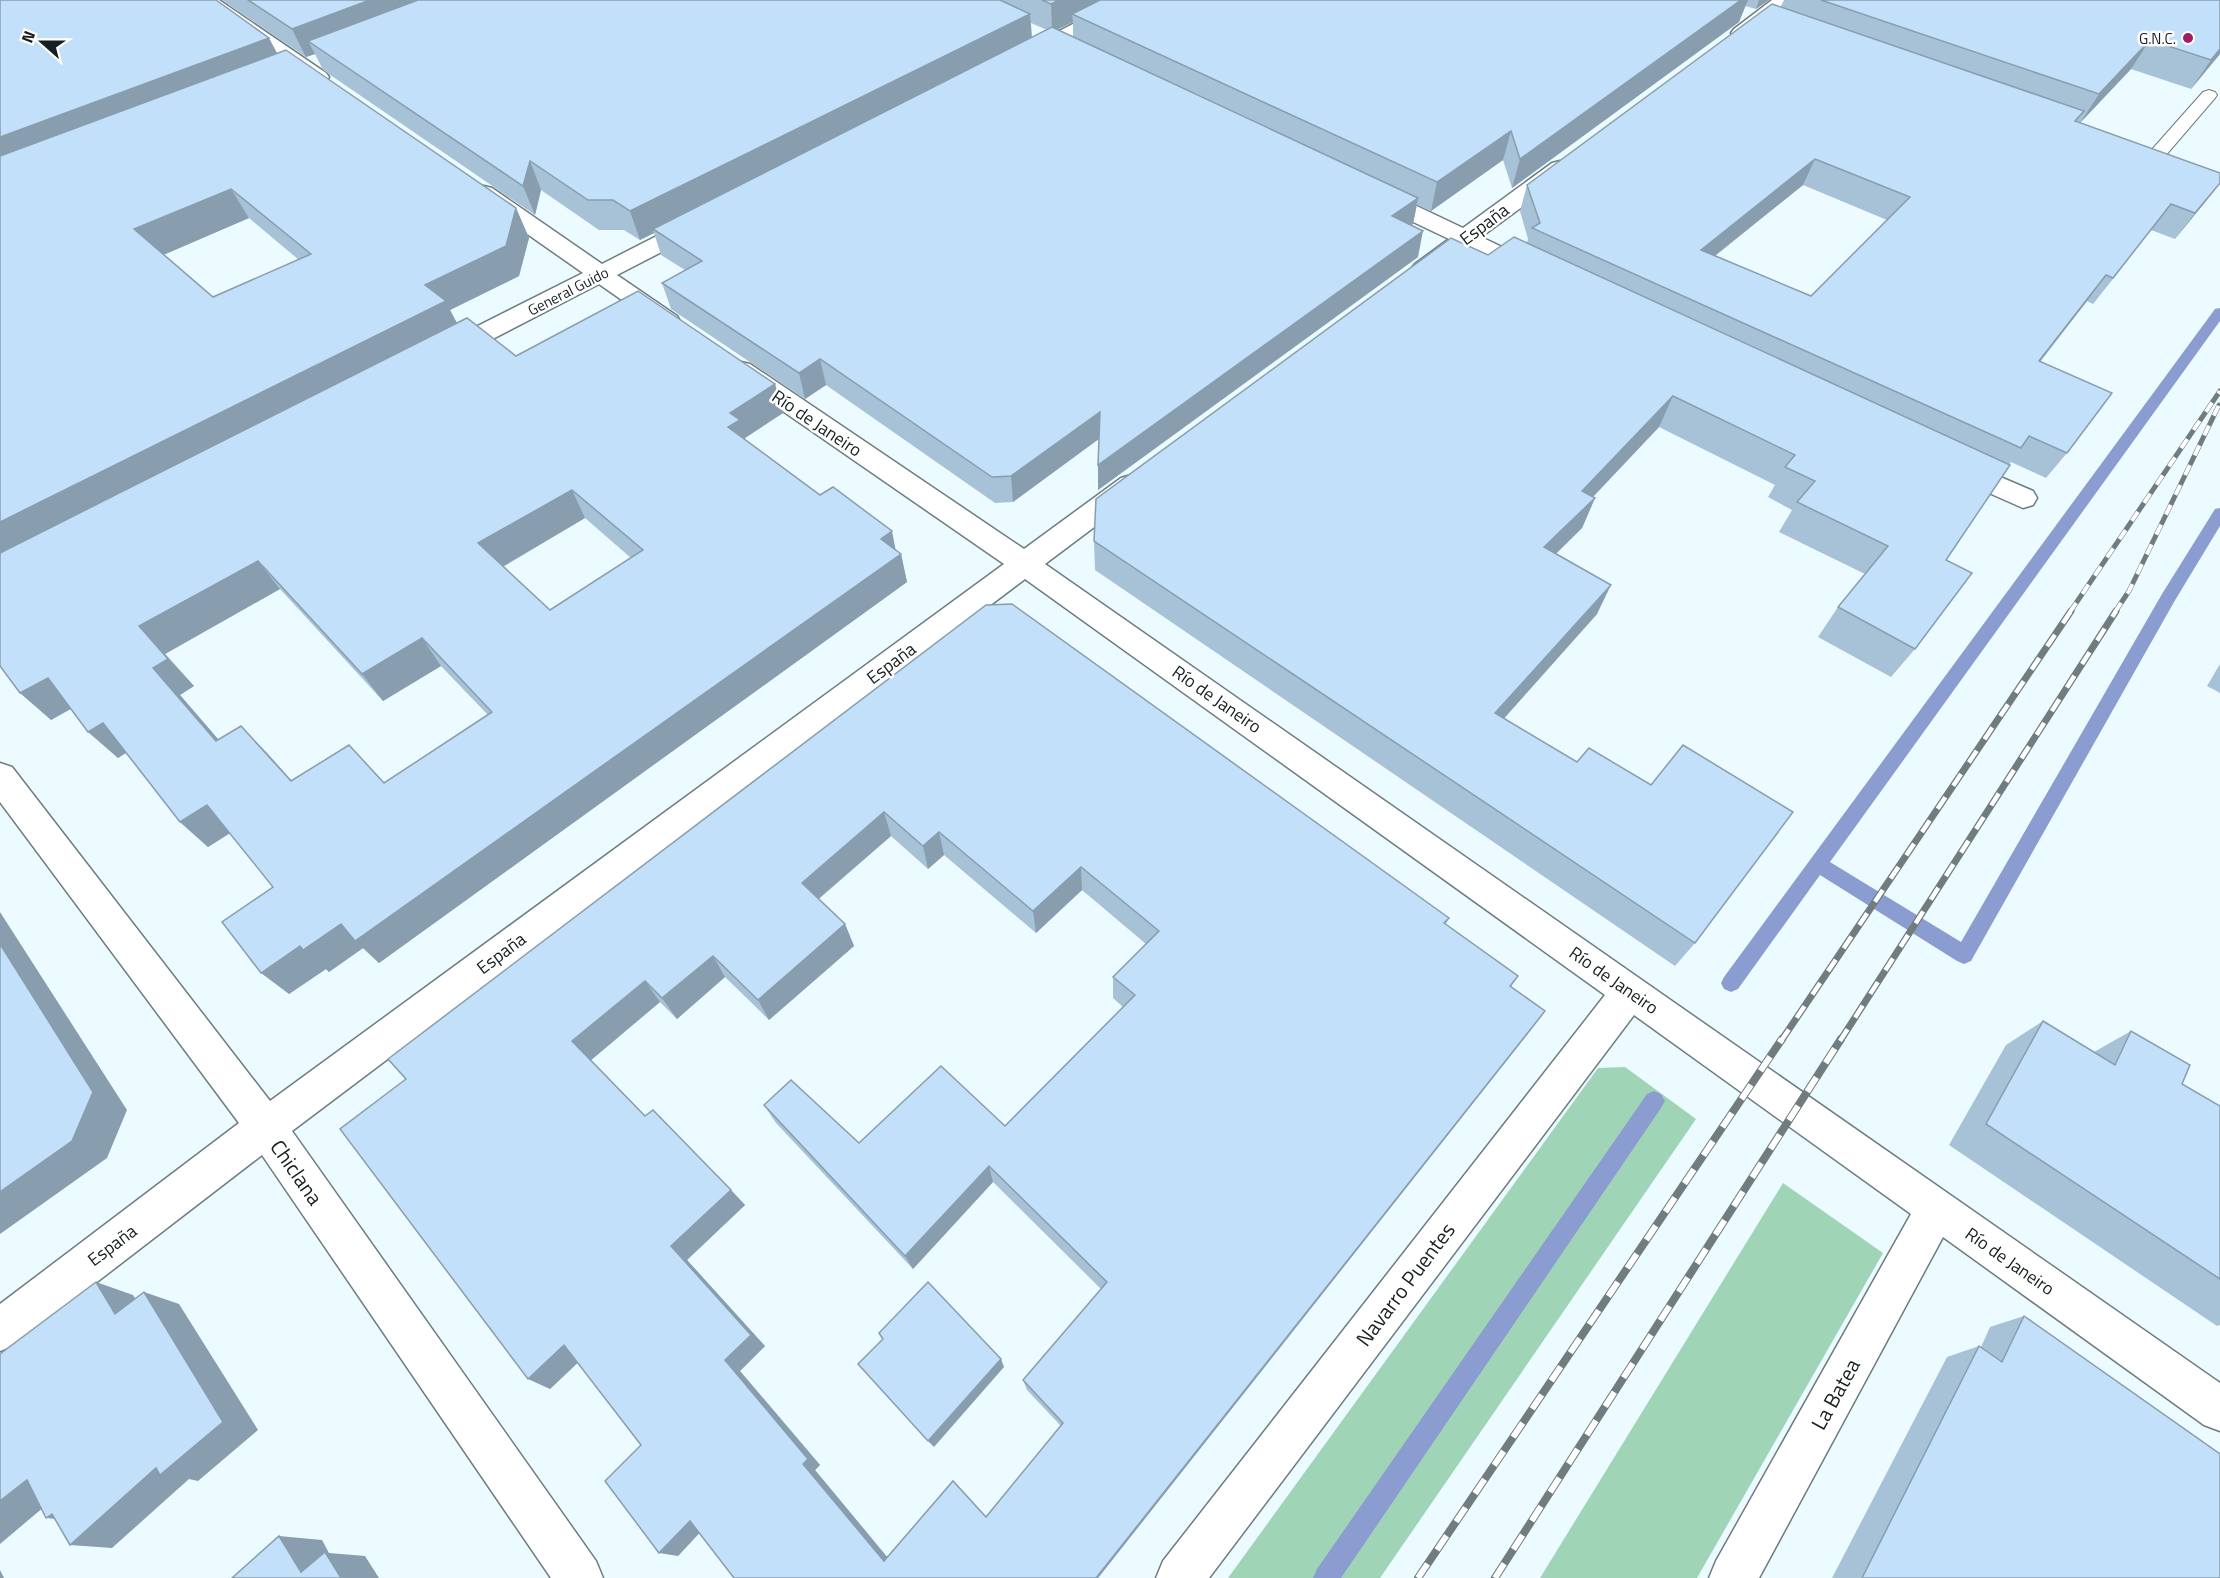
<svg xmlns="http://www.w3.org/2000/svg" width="2220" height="1578" viewBox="0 0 2220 1578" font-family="'Titillium Web',sans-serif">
<rect width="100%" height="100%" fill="#ecfbff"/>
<g fill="#a0d4b7">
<polygon points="1625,1067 1696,1119 1380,1578 1228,1578 1598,1068"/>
<polygon points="1783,1183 1883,1253 1697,1578 1540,1578"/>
</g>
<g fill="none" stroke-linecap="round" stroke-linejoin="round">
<g fill="#8b9dd0" fill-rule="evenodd">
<polygon points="2220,308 2220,321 1830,862 1961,942 2162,594 2215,509 2220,508 2220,526 2174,602 1971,961 1964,964 1957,961 1820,875 1738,989 1731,992 1724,989 1721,983 1724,977 2215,309"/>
<polygon points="1654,1091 1661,1094 1665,1101 1661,1108 1341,1578 1313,1578 1317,1569 1647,1094"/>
</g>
<defs>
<polygon id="service" points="2209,90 2215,92 2217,95 2215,98 2160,162 2148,162 2146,158 2148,154 2203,92"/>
<g id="minor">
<polygon points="197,0 219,0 326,73 329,77 326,81 312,81"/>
<polygon points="1120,0 1144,0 1142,4 1034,59 1020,59 1017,55 1020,51"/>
<polygon points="1772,0 1793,0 1748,37 1734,37 1731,33 1734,29"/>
<path d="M 1560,161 L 1568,163 L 1571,168 L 1568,173 L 1481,237 L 1542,266 L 1546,271 L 1542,276 L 1534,278 L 1467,248 C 1452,259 1434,279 1415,274 L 1411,269 L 1415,264 L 1449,239 L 1367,200 L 1364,195 L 1367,190 L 1375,188 L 1383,190 L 1463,228 L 1552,163 Z"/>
<polygon points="484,186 492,188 602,264 690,219 698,217 706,219 709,224 706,229 617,275 677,316 680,321 677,326 668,329 659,326 599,284 454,359 445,361 436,359 432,353 436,347 583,273 476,198 473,193 476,188"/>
<polygon points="741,362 750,364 1024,549 1121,478 1131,475 1141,478 1145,485 1141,492 1045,564 2220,1383 2220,1431 2204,1425 1943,1237 1759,1578 1709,1578 1716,1561 1911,1214 1634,1015 1209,1578 1156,1578 1163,1561 1605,995 1025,579 292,1131 596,1561 603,1578 551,1578 262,1155 15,1345 0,1351 0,1304 239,1123 0,802 0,763 12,767 270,1101 1004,564 732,376 728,370 732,364"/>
<polygon points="1956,458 2033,491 2037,498 2033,505 2023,508 1946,474 1942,467 1946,460"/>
</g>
</defs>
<use href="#service" stroke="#6c7c80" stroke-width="2"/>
<use href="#minor" stroke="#6c7c80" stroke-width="3"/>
<use href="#service" fill="#fff" fill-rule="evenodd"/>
<use href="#minor" fill="#fff" fill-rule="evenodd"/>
<defs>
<g id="rail-far2">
<polyline points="2070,612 2220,391"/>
<polyline points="2115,612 2129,591 2219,405"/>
</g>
<g id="rail-far1">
<polyline points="1781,1041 2071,611"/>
<polyline points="1840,1041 2116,611"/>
</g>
<g id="rail">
<polyline points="1418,1578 1782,1039"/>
<polyline points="1495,1578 1841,1039"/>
</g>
</defs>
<use href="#rail-far2" stroke="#717c7e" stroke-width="5"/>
<use href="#rail-far1" stroke="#717c7e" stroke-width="7"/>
<use href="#rail" stroke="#717c7e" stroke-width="8"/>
<use href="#rail-far2" stroke="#fff" stroke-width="4" stroke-dasharray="11" stroke-linecap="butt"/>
<use href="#rail-far1" stroke="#fff" stroke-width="4.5" stroke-dasharray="14" stroke-linecap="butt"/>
<use href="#rail" stroke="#fff" stroke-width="6" stroke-dasharray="17" stroke-linecap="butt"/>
</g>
<g fill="#a7c1d6" fill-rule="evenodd">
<path d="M 0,0 L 277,53 L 516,208 L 529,238 L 519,276 L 450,310 L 457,323 L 516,356 L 775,384 L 783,413 L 745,438 L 745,439 L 901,554 L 907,582 L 379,963 L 363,948 L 329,972 L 326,969 L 289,994 L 273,887 L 230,833 L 208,847 L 180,822 L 126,753 L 118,758 L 71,708 L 51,720 ZM 249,218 L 299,260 L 213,297 L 163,255 ZM 585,518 L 631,558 L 550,610 L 503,567 ZM 280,589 L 383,701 L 441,666 L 488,715 L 384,783 L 292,781 L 266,752 L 218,739 L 180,695 L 194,686 L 165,654 Z"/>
<path d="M 222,0 L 1769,0 L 1756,9 L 1745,6 L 1739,22 L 1512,188 L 1503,160 L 1431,211 L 1417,205 L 1413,224 L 1411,225 L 1418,257 L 1098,490 L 1099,439 L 1013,502 L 995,503 L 826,385 L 805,399 L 671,309 L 662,283 L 685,270 L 661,255 L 654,233 L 640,240 L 624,230 L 599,230 L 541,190 L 535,215 L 323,70 L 315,54 L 306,57 ZM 1073,22 L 1073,37 L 1057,30 ZM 1031,23 L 1047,30 L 1032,38 Z"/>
<path d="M 1784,0 L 2220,0 L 2220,54 L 2191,89 L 2131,69 L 2080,123 L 2206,201 L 2175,239 L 2151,230 L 2093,304 L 2087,301 L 2040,362 L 2067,453 L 2046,478 L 2011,462 L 1946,560 L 1915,649 L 1891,677 L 1818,637 L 1838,607 L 1865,574 L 1779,532 L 1792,510 L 1768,497 L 1775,485 L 1659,427 L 1593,497 L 1595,498 L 1582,528 L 1556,554 L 1597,614 L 1504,718 L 1695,943 L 1675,966 L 1095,570 L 1094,541 L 1488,255 L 1527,243 L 1528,239 L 1520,211 L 1527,185 L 1780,8 ZM 1803,185 L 1887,220 L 1811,296 L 1715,255 Z"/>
<path d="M 986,605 L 1449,918 L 1446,924 L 1518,976 L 1511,987 L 1530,1031 L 1098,1578 L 734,1578 L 699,1533 L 678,1556 L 641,1445 L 578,1362 L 550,1389 L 406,1079 ZM 891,836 L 928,869 L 944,855 L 1036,933 L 1082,890 L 1146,944 L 1113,977 L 1113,998 L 1123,1007 L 1005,1126 L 859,1143 L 764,1105 L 776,1123 L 913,1269 L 993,1182 L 1101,1289 L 1023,1380 L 1027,1390 L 1061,1426 L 986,1517 L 953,1481 L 887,1557 L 815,1470 L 820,1465 L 740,1371 L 765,1346 L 687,1260 L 745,1205 L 731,1190 L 645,1116 L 591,1060 L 660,1002 L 677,1019 L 725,977 L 769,1020 L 854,946 L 845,924 L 819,899 Z"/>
<polygon points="2220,664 2220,693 2207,686"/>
<polygon points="2043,1021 2094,1052 2131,1031 2182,1084 2220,1106 2220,1325 2217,1326 1949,1145 2006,1045"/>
<polygon points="2024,1316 2220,1578 1832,1578 1947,1357 1979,1346 1981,1347 1990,1327"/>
</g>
<g fill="#889dae">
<polygon points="370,0 456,0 308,41 315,54 306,57 292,29"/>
<polygon points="1059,0 1115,0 1072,14 1073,22 1052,32 1051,4"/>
<polygon points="1741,0 1748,0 1739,22 1512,188 1520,159"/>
<polygon points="1759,0 1769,0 1756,9"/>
<polygon points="1030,14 1032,42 653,229 654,233 640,240 630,211"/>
<polygon points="269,38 284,66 0,175 0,137"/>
<polygon points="2150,40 2131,69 2080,123 2099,94"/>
<polygon points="2220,49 2220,54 2191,89 2211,60"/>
<polygon points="1511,131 1503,160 1431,211 1437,182"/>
<polygon points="1815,159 1803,185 1690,276 1701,250"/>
<polygon points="530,161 541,190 535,215 523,186"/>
<polygon points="2220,183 2206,201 2175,239 2195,213"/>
<polygon points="231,189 249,218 154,259 134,229"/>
<polygon points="1418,198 1413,224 1387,242 1392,216"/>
<polygon points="2171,204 2151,230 2093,304 2113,278"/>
<polygon points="516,208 529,238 519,276 450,310 461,331 0,564 0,522 425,285"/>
<polygon points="1423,231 1418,257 1098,490 1098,465"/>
<polygon points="2106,275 2087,301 2020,387 2039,361"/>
<polygon points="820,359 826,385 805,399 799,373"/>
<polygon points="775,384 783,413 745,438 748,449 728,427 730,413"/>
<polygon points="1673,396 1659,427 1570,521 1582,491"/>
<polygon points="1100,412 1100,438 1013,502 1011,476"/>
<polygon points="572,490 585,518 495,571 478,543"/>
<polygon points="1595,498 1582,528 1532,577 1544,547"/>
<polygon points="892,531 897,557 901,554 907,582 379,963 363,948 329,972 326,969 289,994 261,973"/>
<polygon points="258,561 280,589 165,654 194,686 180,695 242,767 216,741 153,668 139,626"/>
<polygon points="1611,585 1597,614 1484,741 1495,713"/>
<polygon points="422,638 441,666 383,701 362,674"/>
<polygon points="48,678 78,705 51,720 20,693"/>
<polygon points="103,723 132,749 118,758 88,732"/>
<polygon points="241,726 266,752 315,807 291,781"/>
<polygon points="207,805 235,830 208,847 180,822"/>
<polygon points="884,812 891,836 811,905 802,883"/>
<polygon points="939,832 944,855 928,869 923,846"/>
<polygon points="1081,867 1082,890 1036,933 1033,911"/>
<polygon points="0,912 127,1110 107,1158 0,1234"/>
<polygon points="845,924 854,946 769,1020 758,1000"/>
<polygon points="713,956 725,977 677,1019 662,998"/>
<polygon points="645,981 660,1002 590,1061 572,1041"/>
<polygon points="1545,1011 1530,1031 1098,1578 1096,1578"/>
<polygon points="989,1166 993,1182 913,1269 905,1256"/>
<polygon points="731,1190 745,1205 687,1260 765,1346 740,1371 820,1465 815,1470 893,1564 884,1561 803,1464 725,1360 671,1246"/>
<polygon points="96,1282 133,1295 152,1326 115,1314"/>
<polygon points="144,1292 179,1304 258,1430 198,1481 189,1479 112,1548 70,1545"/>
<polygon points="564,1345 585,1356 550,1389 528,1379"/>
<polygon points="1001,1359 1004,1367 934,1447 928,1441"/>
<polygon points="27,1480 70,1485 0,1544 0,1501"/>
<polygon points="52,1514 89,1522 46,1518"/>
<polygon points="690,1521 707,1525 678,1556 659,1553"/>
<polygon points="279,1536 322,1540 329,1553 365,1556 379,1578 341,1578 301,1572"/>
<polygon points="0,1570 4,1578 0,1578"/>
</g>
<g fill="#c2e0f9" stroke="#889dae" stroke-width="1.5" fill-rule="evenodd">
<polygon points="0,0 216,0 269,38 0,137"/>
<polygon points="248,0 370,0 292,29"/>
<polygon points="418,0 1000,0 1030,14 630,211 613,200 588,200 530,161 523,186 308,41"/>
<polygon points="1042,0 1059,0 1051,4"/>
<polygon points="1100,0 1741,0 1520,159 1511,131 1437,182 1072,14"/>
<polygon points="1821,0 2220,0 2220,49 2211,60 2150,40 2099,94"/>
<path d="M 1772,4 L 2084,111 L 2075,121 L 2220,173 L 2220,183 L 2195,213 L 2171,204 L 2113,278 L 2106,275 L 2039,361 L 2112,393 L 2067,453 L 2029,436 L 2021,448 L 1532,228 L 1540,223 L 1527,185 ZM 1815,159 L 1910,197 L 1811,296 L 1701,250 Z"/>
<polygon points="1052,27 1418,198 1392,216 1423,231 1098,465 1100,412 1011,476 992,477 820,359 799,373 662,283 702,261 653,229"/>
<path d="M 286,50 L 516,208 L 506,246 L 425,285 L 446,301 L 0,522 L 0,156 ZM 231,189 L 311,254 L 213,297 L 134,229 Z"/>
<polygon points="1514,237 2010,465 1946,560 1972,573 1915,649 1838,607 1888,546 1797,502 1815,481 1785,467 1795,455 1673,396 1582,491 1595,498 1544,547 1611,585 1495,713 1577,762 1589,748 1651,785 1683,745 1793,812 1695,943 1094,541 1096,499 1451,238 1488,255"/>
<path d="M 638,291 L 775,384 L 730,413 L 740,420 L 728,427 L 820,495 L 833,487 L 892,531 L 881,539 L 901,554 L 355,941 L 341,924 L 303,950 L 300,946 L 261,973 L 222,922 L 273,887 L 207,805 L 180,822 L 103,723 L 88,732 L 48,678 L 20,693 L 0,666 L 0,553 L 467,318 L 516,356 ZM 572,490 L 643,550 L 550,610 L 478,543 ZM 258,561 L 362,674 L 422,638 L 492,712 L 384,783 L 349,745 L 291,781 L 241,726 L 216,741 L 153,668 L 168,659 L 139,626 Z"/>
<path d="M 1012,604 L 1449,918 L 1444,923 L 1518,976 L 1510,986 L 1545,1011 L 1096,1578 L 734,1578 L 690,1521 L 659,1553 L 605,1481 L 641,1445 L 564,1345 L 528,1379 L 340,1129 L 406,1079 L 388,1059 L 986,605 ZM 884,812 L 923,846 L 939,832 L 1033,911 L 1081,867 L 1159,931 L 1113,977 L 1135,995 L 1005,1126 L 941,1066 L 859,1143 L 791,1080 L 764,1105 L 905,1256 L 989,1166 L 1107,1282 L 1023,1380 L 1063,1423 L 986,1517 L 953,1481 L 884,1561 L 803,1464 L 808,1459 L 725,1360 L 751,1335 L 671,1246 L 731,1190 L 653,1110 L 645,1116 L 572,1041 L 645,981 L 662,998 L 713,956 L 758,1000 L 845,924 L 802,883 Z"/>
<polygon points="0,944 93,1092 72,1141 0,1192"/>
<polygon points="2043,1021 2115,1065 2131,1031 2190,1065 2182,1084 2220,1106 2220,1279 1986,1124"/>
<polygon points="96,1282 115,1314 144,1292 223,1422 160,1475 156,1468 70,1545 52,1514 46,1518 27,1480 0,1501 0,1354"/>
<polygon points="928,1282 1001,1359 928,1441 858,1364 883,1339 879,1333"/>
<polygon points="2024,1316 2220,1454 2220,1578 1862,1578 1979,1346 2002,1362"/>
<polygon points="279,1536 301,1572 325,1552 341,1578 232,1578"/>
</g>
<circle fill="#a11b67" stroke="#fff" stroke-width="2" cx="2188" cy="38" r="6"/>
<g text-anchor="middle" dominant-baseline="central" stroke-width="5" stroke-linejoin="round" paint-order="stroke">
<g font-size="15" fill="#181f20" stroke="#fff" text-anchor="end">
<text x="2176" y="38">G.N.C.</text>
</g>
<g font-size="15" fill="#181f20" stroke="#fff">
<text transform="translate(568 291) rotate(-27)">General Guido</text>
</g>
<g font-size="18" fill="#181f20" stroke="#fff">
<text transform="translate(1484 224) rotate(-37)">España</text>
<text transform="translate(817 423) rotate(34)">Río de Janeiro</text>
<text transform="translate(891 663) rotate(-37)">España</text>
<text transform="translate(1217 699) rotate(35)">Río de Janeiro</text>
<text transform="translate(501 953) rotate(-37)">España</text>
<text transform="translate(1614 980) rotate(35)">Río de Janeiro</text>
<text transform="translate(112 1245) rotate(-37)">España</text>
<text transform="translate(2010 1261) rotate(35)">Río de Janeiro</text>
</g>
<g font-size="21" fill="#181f20" stroke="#fff">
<text transform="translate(297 1172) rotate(55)">Chiclana</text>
<text transform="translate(1405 1284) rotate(-53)">Navarro Puentes</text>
<text transform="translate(1835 1394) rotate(-61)">La Batea</text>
</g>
</g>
<g transform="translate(42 42) rotate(291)" stroke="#ffffff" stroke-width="4.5" paint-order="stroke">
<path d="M0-4.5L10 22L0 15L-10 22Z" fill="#181f20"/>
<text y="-9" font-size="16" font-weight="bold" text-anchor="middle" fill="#181f20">N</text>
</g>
</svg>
